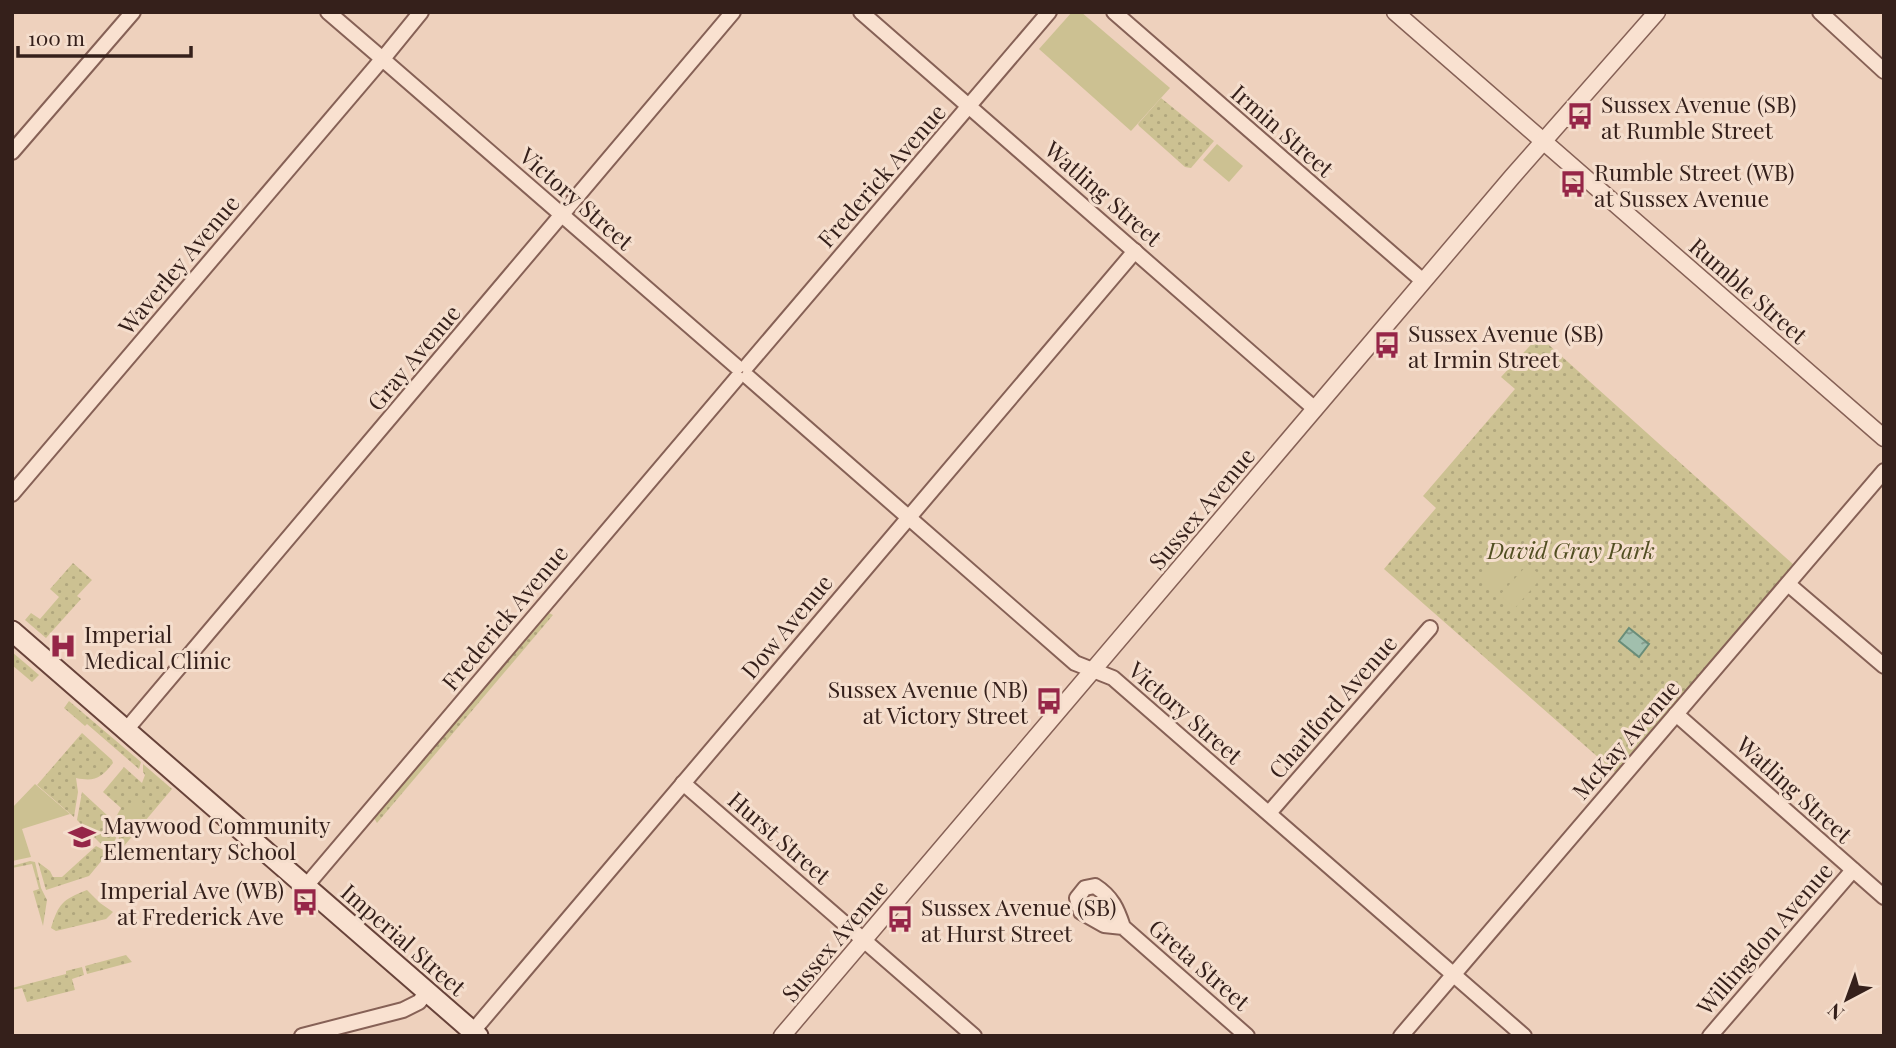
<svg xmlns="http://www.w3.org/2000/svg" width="1896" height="1048" viewBox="0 0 1896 1048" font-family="'Playfair Display',serif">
<defs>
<pattern id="grass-dots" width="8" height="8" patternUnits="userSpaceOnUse" patternTransform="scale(1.75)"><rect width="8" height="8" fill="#ccc192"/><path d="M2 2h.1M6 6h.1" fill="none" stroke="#b0a67d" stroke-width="1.8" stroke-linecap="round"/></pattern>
<pattern id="water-ripples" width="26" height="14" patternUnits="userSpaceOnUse" patternTransform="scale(1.75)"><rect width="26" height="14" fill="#a1bfad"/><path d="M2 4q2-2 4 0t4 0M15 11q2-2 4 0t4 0" fill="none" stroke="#849b8c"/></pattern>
</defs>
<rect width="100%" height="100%" fill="#eed1bd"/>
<g fill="url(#grass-dots)">
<polygon points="1161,98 1214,141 1191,168 1185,167 1139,126 1138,124"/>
<polygon points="1539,336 1794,565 1616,773 1384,569 1436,508 1423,496 1515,389 1501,377"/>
<polygon points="73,563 92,580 77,596 81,599 46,638 25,620 31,613 40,619 59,597 50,589"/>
<polygon points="549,613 553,615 377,823 374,818"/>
<polygon points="12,652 39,675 32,682 12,665"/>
<polygon points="69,701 141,762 139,769 87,724 85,726 64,708"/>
<path d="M 82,733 L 112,760 L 113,763 C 101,778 95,782 76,778 L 78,792 L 74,817 L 37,785 Z"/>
<polygon points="143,764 172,789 124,846 117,850 119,837 112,824 121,808 103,792 124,767 142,783 145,775 143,772"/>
<polygon points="82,792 109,817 109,825 116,837 114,850 100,843 77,820"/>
<polygon points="96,846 111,854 103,859 89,876 46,890 38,862 50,871 53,877 62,877"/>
<polygon points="30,861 35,862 41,888 47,900 43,926 33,891 39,889 32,864 12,868 12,866"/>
<path d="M 87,890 L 100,903 L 113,912 L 106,919 L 56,931 L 51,928 C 59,903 62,900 87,890 Z"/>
<polygon points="126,955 132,962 87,974 85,966"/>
<polygon points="82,967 84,975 72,979 75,990 27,1002 22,988 12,990 12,988 66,974 66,971"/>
</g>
<g fill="#ccc192">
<polygon points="1072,12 1081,12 1170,88 1131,131 1039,49"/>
<polygon points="1217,144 1243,166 1229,182 1203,160"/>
<polygon points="1510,548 1525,560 1497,592 1482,579"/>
<polygon points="1528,564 1542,577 1515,608 1500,595"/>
<polygon points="35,784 70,814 22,829 31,857 12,861 12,808"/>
<polygon points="137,798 147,806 125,832 115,823"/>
</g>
<polygon fill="url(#water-ripples)" stroke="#698d79" stroke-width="2" points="1629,628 1649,644 1639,657 1619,641"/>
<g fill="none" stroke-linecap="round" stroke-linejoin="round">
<defs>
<g id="minor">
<polyline points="328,12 378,55"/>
<polyline points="861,12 1315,409"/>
<polyline points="1114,12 1423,281"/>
<polyline points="1820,12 1884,71"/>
<polyline points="386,55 421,12"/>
<polyline points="387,63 737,367"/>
<polyline points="12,152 133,12"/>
<polyline points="747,366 1049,12"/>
<polyline points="748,377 1075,663 1113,678 1524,1036"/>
<polyline points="12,494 378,64"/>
<polyline points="1788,584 1884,666"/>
<polyline points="1676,714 1884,897"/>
<polyline points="126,730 733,12"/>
<polyline points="683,783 974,1036"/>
<polyline points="1269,813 1430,628"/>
<polyline points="306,886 737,378"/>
<path d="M 1123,927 L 1104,925 L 1081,912 L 1077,898 L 1085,888 L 1095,886 C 1112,897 1117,909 1123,927 L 1247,1036"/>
<polyline points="473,1031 1135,251"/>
<polyline points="302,1036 403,1010 419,1002 427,992"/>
<polyline points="1401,1036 1884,471"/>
<polyline points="1710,1036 1853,870"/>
</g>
<g id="tertiary">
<polyline points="1395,12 1884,438"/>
<polyline points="782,1036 1512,177 1657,12"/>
</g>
<polyline id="secondary" points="12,631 478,1036"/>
</defs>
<use href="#minor" stroke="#866156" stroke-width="18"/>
<use href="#tertiary" stroke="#866156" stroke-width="19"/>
<use href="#secondary" stroke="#68433a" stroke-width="23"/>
<use href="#minor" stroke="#f9e1d0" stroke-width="14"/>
<use href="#tertiary" stroke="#f9e1d0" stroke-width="16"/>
<use href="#secondary" stroke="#f9e1d0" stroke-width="19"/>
</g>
<defs>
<symbol id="bus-bare" viewBox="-9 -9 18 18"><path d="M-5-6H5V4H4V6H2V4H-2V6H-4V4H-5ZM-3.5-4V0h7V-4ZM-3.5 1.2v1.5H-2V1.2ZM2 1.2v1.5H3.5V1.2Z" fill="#962648" stroke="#f5decd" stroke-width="2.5" paint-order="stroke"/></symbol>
<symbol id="hospital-bare" viewBox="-9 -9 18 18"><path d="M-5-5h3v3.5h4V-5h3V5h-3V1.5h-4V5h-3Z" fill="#962648" stroke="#f5decd" stroke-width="2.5" paint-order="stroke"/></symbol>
<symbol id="school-bare" viewBox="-9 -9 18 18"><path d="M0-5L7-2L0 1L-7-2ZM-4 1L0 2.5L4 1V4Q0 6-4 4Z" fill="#962648" stroke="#f5decd" stroke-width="2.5" paint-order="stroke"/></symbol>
</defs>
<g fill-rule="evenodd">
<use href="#bus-bare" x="1561" y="97" width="38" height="38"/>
<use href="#bus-bare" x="1554" y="165" width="38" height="38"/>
<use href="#bus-bare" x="1368" y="326" width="38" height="38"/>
<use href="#hospital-bare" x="44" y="627" width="38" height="38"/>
<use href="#bus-bare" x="1030" y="682" width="38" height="38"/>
<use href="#school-bare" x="63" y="818" width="38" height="38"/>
<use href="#bus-bare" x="286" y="883" width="38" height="38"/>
<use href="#bus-bare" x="881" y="900" width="38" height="38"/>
</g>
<g text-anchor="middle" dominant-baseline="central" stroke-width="6" stroke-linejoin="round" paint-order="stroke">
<g font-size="23" fill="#35201b" stroke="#f5decd" text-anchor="start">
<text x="1601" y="103">Sussex Avenue (SB)<tspan x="1601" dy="26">at Rumble Street</tspan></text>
<text x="1594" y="171">Rumble Street (WB)<tspan x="1594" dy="26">at Sussex Avenue</tspan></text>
<text x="1408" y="332">Sussex Avenue (SB)<tspan x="1408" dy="26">at Irmin Street</tspan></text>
<text x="84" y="633">Imperial<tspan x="84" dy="26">Medical Clinic</tspan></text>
<text x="1028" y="688" text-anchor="end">Sussex Avenue (NB)<tspan x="1028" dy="26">at Victory Street</tspan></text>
<text x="103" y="824">Maywood Community<tspan x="103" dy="26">Elementary School</tspan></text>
<text x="284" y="889" text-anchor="end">Imperial Ave (WB)<tspan x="284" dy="26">at Frederick Ave</tspan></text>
<text x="921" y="906">Sussex Avenue (SB)<tspan x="921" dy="26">at Hurst Street</tspan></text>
</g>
<g font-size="23" fill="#35201b" stroke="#f5decd">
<text transform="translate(1283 130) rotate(41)">Irmin Street</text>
<text transform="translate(881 175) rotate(-49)">Frederick Avenue</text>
<text transform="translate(1104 193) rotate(41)">Watling Street</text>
<text transform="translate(577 198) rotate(41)">Victory Street</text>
<text transform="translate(178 264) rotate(-50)">Waverley Avenue</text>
<text transform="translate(1749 290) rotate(41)">Rumble Street</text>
<text transform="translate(413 357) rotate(-50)">Gray Avenue</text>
<text transform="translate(1201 508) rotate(-50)">Sussex Avenue</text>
<text transform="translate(504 617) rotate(-50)">Frederick Avenue</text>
<text transform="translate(786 626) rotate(-50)">Dow Avenue</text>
<text transform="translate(1332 706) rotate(-49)">Charlford Avenue</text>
<text transform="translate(1186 712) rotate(41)">Victory Street</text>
<text transform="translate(1625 739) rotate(-49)">McKay Avenue</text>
<text transform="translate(1795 789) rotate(42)">Watling Street</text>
<text transform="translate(780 837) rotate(41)">Hurst Street</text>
<text transform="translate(1764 938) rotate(-49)">Willingdon Avenue</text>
<text transform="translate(404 939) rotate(41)">Imperial Street</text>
<text transform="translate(834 940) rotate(-50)">Sussex Avenue</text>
<text transform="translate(1200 964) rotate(41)">Greta Street</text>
</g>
<g font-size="23" font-style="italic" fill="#524f22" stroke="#f5decd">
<text x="1571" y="549">David Gray Park</text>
</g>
</g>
<rect width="1896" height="1048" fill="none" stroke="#35201b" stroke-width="28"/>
<g transform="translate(1847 999) rotate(221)" stroke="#f5decd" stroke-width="5" paint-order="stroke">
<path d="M0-5L12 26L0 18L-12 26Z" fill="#35201b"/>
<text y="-10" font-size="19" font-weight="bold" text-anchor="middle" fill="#35201b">N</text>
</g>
<path d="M18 46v10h173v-10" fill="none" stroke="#35201b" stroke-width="3.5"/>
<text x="28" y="46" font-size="21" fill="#35201b" stroke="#f5decd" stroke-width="5" paint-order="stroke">100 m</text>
</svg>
